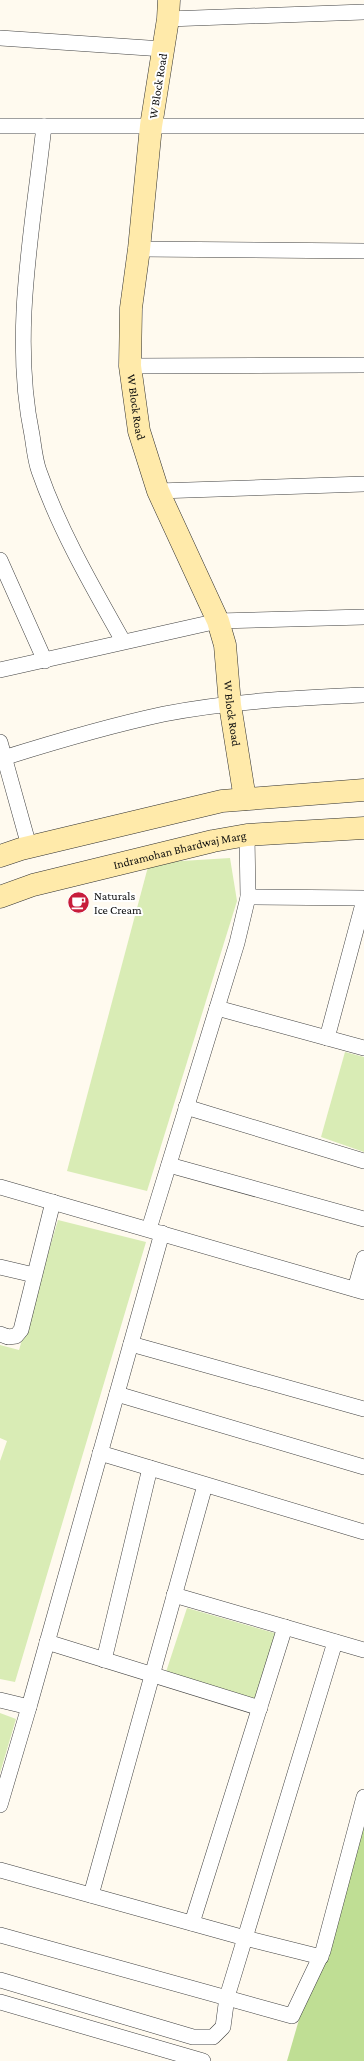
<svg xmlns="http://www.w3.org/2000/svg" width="364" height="2061" viewBox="0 0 364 2061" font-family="'Crimson Pro',serif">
<rect width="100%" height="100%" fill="#fffaef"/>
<g fill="#d9ecb5">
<polygon points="230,858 237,901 147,1191 67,1171 149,863"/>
<polygon points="345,1052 364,1057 364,1152 321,1137"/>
<polygon points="58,1220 146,1242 15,1682 0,1679 0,1461 7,1441 0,1438 0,1345 19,1350"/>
<polygon points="187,1608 278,1634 257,1700 165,1675"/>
<polygon points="0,1713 16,1719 0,1773"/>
</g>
<polygon fill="#bfde94" points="364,1795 364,2061 287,2061"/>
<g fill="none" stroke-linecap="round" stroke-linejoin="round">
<defs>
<g id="street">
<polyline points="168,19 364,12"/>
<polyline points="0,38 163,49"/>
<polyline points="0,126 364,126"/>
<path d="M 44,126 C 33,227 11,334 32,435 C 34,447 35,460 39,471 C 60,531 92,586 123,641"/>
<polyline points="139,249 364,251"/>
<polyline points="130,366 364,365"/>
<polyline points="158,491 364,484"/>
<polyline points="0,560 45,661"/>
<polyline points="0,670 218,621 364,617"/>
<polyline points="0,742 29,846"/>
<path d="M 0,759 C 54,742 108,726 164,714 C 230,701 298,698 364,695"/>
<polyline points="248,897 364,898"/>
<polyline points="217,1008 364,1048"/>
<polyline points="327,1038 364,900"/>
<polyline points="186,1107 364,1161"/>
<polyline points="169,1165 364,1219"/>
<polyline points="0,1187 364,1292"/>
<polyline points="149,1229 237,943 248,897 247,835"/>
<polyline points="0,1267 34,1275"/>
<polyline points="355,1289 364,1258"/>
<polyline points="0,1334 8,1337 16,1336 21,1330 53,1202"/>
<polyline points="131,1344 364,1409"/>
<polyline points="117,1394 364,1467"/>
<polyline points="100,1453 364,1532"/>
<polyline points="174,1595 364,1650"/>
<polyline points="47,1642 260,1708"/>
<polyline points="104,1660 150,1468"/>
<polyline points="0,1700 29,1707 0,1805"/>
<polyline points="29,1707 162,1233"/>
<polyline points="0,1870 245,1938 321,1957"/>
<polyline points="91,1895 205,1485"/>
<polyline points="192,1923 285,1627"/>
<polyline points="0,1935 292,2016 323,1951 364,1797"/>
<polyline points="0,1980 193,2037 213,2037 223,2027 227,1997 335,1642"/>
<polyline points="0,2002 203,2061"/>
</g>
<g id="secondary">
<path id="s1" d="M 169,0 L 168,19 L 151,126 L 139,249 L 131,308 L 130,366 L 139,431 L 158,491 L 218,621 L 225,645 L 230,705 L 245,799"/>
<polyline points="0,856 21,849 222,801 364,790"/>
<path id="s2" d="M 0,897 L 33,885 L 213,841 L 247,835 L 364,828"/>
</g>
</defs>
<use href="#street" stroke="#414141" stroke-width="16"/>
<use href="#secondary" stroke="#303030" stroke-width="23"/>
<use href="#street" stroke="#fff" stroke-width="15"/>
<use href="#secondary" stroke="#ffeaaa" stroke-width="22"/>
</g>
<defs>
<symbol id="cafe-disc" viewBox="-11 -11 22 22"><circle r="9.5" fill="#c81c3b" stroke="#fff"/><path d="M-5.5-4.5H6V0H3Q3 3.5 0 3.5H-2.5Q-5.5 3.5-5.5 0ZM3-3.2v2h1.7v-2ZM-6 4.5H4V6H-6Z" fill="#fff"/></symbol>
</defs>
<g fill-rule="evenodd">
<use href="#cafe-disc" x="66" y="890" width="25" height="25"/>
</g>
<g text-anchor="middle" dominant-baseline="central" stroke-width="4" stroke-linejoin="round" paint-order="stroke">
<g font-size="12" fill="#0e0e0e" stroke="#fff">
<text transform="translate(158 86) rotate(-81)">W Block Road</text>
<text stroke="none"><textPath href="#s1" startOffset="410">W Block Road</textPath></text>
<text stroke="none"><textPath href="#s1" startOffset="734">W Block Road</textPath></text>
<text stroke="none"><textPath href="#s2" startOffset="186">Indramohan Bhardwaj Marg</textPath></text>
</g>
<g font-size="12" fill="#0e0e0e" stroke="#fff" text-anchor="start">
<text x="94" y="896">Naturals<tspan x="94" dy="14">Ice Cream</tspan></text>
</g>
</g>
</svg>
